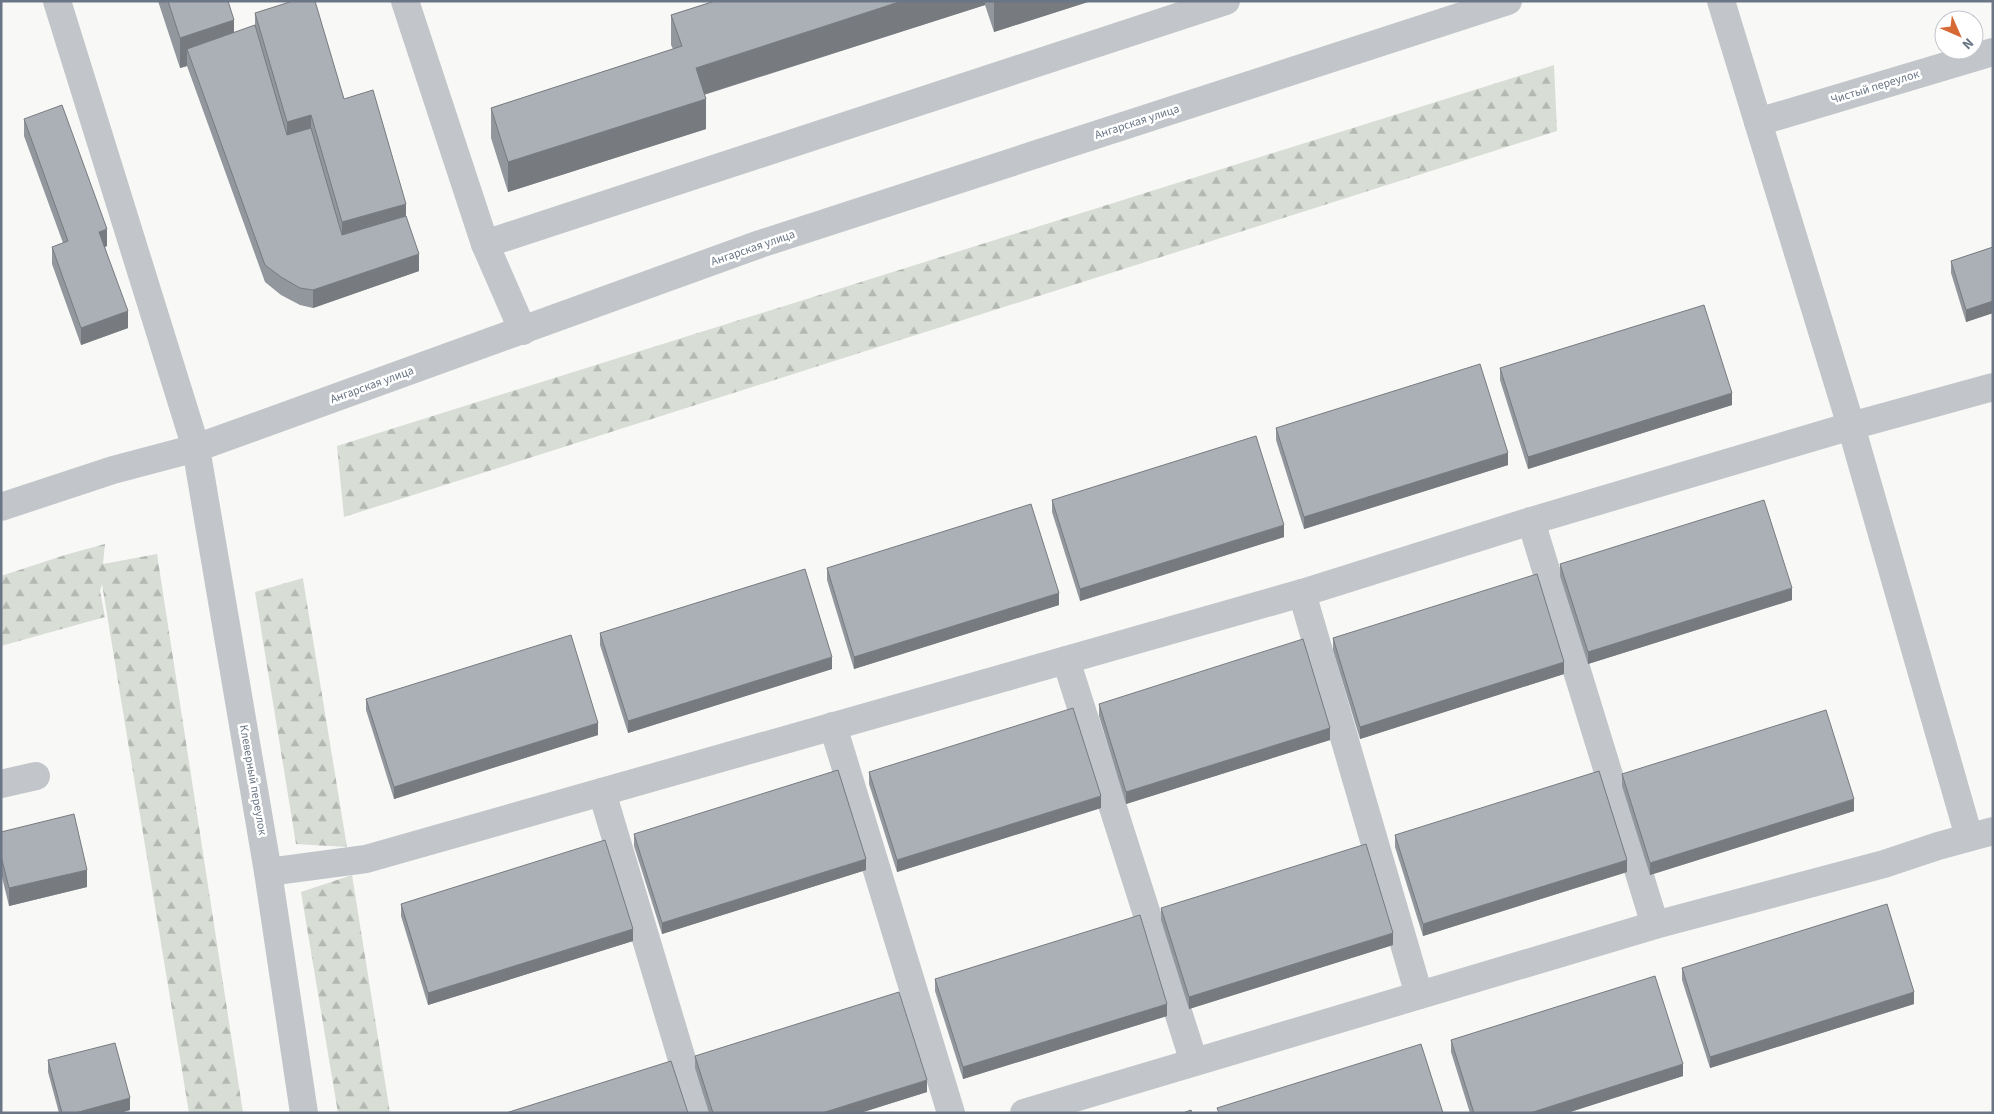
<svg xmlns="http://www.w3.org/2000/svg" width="1994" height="1114" viewBox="0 0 1994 1114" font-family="'Source Sans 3',sans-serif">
<defs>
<pattern id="forest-firs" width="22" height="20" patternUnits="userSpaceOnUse" patternTransform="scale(1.25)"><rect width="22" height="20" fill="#d8ddd5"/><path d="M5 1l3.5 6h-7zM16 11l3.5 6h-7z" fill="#b3b8b2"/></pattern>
</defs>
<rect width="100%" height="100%" fill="#f8f8f6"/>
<g fill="url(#forest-firs)">
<polygon points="1554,65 1557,131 344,517 337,446"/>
<polygon points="105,544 103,564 157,554 243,1113 189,1113 102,584 100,591 105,617 1,646 1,576 65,555"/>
<polygon points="303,578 303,579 347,847 296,844 255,592"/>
<polygon points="352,875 390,1113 338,1113 301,892"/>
</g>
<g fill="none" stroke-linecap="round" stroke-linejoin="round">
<g stroke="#c2c5c9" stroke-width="28">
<polyline points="57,1 196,448 268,872 304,1113"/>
<polyline points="405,1 485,244 523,331"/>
<polyline points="1721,1 1851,426 1969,837"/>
<polyline points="1758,122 1993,52"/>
<polyline points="485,244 1226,1"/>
<polyline points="1,507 113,470 196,448 760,244 1508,1"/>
<polyline points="1531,521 1655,925"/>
<polyline points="1302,593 1419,995"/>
<polyline points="1066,660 1194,1062"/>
<polyline points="833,726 951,1113"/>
<polyline points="1,784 36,776"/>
<polyline points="602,792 698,1113"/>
<polyline points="268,872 366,859 1302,593 1531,521 1851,426 1993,387"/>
<polyline points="1024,1113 1655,925 1884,864 1938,846 1993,831"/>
</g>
</g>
<g fill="#92979d">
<polygon points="158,1 228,1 234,33 255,25 255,13 344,99 406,216 419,271 313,308 300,305 281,295 265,282 187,66 180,68"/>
<polygon points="715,1 1091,1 994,32 985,5 704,95 706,129 508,192 491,138 491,108 673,49 671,45 671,15"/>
<polygon points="24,119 107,246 105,247 128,328 81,345 52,264 52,247 63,243 24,136"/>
<polygon points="1993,247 1993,313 1966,322 1951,273 1951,261"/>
<polygon points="1500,368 1732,405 1528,469 1500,380"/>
<polygon points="1276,428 1508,465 1304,529 1276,440"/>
<polygon points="1052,500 1284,537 1080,601 1052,512"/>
<polygon points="1560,564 1792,600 1588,664 1560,576"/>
<polygon points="827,568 1059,605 854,669 827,580"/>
<polygon points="600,633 832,669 628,733 600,645"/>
<polygon points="1333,638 1564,674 1360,739 1333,650"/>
<polygon points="366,699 598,735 394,799 366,710"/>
<polygon points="1099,704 1330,740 1126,804 1099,716"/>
<polygon points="869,772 1101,808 897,872 869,784"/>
<polygon points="1622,774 1854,811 1650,875 1622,786"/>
<polygon points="1,832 87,887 9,906 1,873"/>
<polygon points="634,834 866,870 662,934 634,846"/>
<polygon points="1395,835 1627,872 1423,936 1395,847"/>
<polygon points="401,904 633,941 428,1005 401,916"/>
<polygon points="1161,908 1393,945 1189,1009 1161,920"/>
<polygon points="1682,968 1914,1004 1710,1068 1682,980"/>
<polygon points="935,979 1167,1016 963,1079 935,991"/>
<polygon points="1451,1040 1683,1076 1567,1113 1470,1113 1451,1052"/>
<polygon points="695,1056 927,1092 860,1113 709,1113 695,1068"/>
<polygon points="48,1060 130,1110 120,1113 59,1113 48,1072"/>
</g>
<g fill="#777b7f">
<polygon points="902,1 985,1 985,5 696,97 696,68"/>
<polygon points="998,1 1091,1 994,32 994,2"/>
<polygon points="234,20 234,50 187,49 187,66 180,68 180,38"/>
<polygon points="706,99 706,129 508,192 508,162"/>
<polygon points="311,115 311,145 287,152 287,122"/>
<polygon points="406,204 406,234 342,252 342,222"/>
<polygon points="107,229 107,246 99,249 99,232"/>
<polygon points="419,254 419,271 313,308 313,290"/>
<polygon points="1993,301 1993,313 1966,322 1966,310"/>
<polygon points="128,311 128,328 81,345 81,328"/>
<polygon points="1732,393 1732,405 1528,469 1528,457"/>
<polygon points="1508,453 1508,465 1304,529 1304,517"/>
<polygon points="1284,525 1284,537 1080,601 1080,589"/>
<polygon points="1792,588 1792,600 1588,664 1588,652"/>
<polygon points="1059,593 1059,605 854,669 854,657"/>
<polygon points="832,657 832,669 628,733 628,721"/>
<polygon points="1564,662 1564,674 1360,739 1360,727"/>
<polygon points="598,723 598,735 394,799 394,787"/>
<polygon points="1330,728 1330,740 1126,804 1126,792"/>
<polygon points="1101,796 1101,808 897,872 897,860"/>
<polygon points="1854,799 1854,811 1650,875 1650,863"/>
<polygon points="866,859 866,870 662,934 662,923"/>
<polygon points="1627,860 1627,872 1423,936 1423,924"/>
<polygon points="87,870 87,887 9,906 9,888"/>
<polygon points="633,929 633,941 428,1005 428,993"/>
<polygon points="1393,933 1393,945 1189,1009 1189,997"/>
<polygon points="1914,992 1914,1004 1710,1068 1710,1057"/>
<polygon points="1167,1004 1167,1016 963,1079 963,1067"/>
<polygon points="1683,1064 1683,1076 1567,1113 1530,1113"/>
<polygon points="927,1080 927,1092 860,1113 822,1113"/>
<polygon points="130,1098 130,1110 120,1113 75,1113"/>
</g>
<g fill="#aab0b6" stroke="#777b7f">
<polygon points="168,1 228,1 234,20 180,38"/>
<polygon points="293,1 315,1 344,99 373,90 406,204 342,222 311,115 287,122 255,13"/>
<polygon points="715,1 902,1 696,68 706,99 508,162 491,108 682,46 671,15"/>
<polygon points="255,25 287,135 311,128 342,235 406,216 419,254 313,290 300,288 281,277 265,265 187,49"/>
<polygon points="62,105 107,229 99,232 128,311 81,328 52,247 68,241 24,119"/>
<polygon points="1993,247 1993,301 1966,310 1951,261"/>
<polygon points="1704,305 1732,393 1528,457 1500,368"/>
<polygon points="1480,364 1508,453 1304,517 1276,428"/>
<polygon points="1256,436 1284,525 1080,589 1052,500"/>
<polygon points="1764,500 1792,588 1588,652 1560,564"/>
<polygon points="1031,504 1059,593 854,657 827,568"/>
<polygon points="805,569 832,657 628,721 600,633"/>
<polygon points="1537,574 1564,662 1360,727 1333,638"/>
<polygon points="571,635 598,723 394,787 366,699"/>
<polygon points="1303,639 1330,728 1126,792 1099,704"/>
<polygon points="1073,708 1101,796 897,860 869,772"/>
<polygon points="1826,710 1854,799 1650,863 1622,774"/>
<polygon points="838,770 866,859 662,923 634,834"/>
<polygon points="1599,771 1627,860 1423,924 1395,835"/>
<polygon points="74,814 87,870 9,888 1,856 1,832"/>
<polygon points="605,840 633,929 428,993 401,904"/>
<polygon points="1366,844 1393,933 1189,997 1161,908"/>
<polygon points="1887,904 1914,992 1710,1057 1682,968"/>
<polygon points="1140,915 1167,1004 963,1067 935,979"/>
<polygon points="1655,976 1683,1064 1530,1113 1474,1113 1451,1040"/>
<polygon points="899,992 927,1080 822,1113 713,1113 695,1056"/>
<polygon points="115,1043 130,1098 75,1113 62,1113 48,1060"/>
<polygon points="1421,1044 1443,1113 1219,1113 1217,1108"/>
<polygon points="671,1061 688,1113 506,1113"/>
<polygon points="1191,1110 1192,1113 1183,1113"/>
</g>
<g text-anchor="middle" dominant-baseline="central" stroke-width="5" stroke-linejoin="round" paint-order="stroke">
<g font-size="12" fill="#6a7685" stroke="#fff">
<text transform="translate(1875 87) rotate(-17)">Чистый переулок</text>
<text transform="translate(1137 122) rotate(-18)">Ангарская улица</text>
<text transform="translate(753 248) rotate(-19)">Ангарская улица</text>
<text transform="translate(372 385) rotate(-20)">Ангарская улица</text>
<text transform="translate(253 780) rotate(80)">Клеверный переулок</text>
</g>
</g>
<rect width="1994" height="1114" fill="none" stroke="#6a7685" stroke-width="5"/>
<g transform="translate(1959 35) rotate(135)"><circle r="24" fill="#ffffff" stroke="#c3c8ce"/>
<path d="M0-4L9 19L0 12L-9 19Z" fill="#d76937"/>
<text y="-8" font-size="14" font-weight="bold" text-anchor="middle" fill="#6a7685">N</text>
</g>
</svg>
